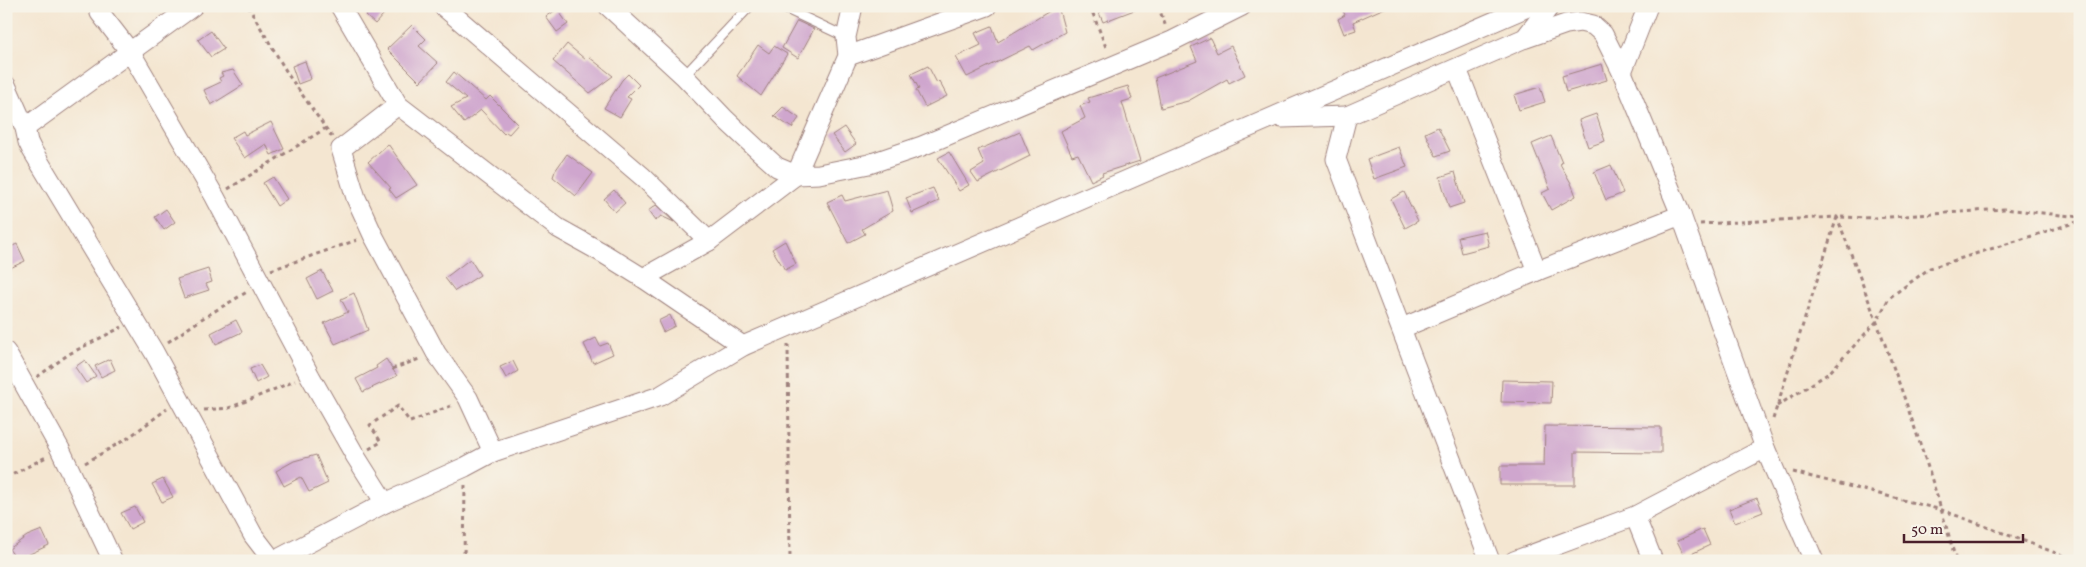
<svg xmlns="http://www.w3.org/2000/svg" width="2086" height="567" viewBox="0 0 2086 567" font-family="Vollkorn,serif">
<rect width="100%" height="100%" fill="#f7f3e8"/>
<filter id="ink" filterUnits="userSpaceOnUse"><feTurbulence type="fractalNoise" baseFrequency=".02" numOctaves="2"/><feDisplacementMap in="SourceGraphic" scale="10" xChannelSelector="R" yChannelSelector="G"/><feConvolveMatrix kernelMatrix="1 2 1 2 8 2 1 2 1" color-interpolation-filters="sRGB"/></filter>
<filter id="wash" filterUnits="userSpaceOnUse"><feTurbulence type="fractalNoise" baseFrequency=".0096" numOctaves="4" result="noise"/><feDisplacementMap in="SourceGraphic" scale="20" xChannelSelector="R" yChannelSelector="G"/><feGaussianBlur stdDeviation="1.12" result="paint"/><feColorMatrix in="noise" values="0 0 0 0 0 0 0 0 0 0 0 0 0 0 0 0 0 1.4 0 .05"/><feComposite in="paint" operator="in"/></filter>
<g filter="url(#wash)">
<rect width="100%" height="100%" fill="#f4e6d1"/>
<g id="blocks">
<g fill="#cfa6ce">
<polygon points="372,6 391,6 375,24 366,16"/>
<polygon points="1058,6 1065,32 1033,50 1030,46 967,77 956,57 981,45 975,33 992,26 998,42"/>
<polygon points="1096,6 1142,6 1142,7 1103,22"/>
<polygon points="1341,6 1389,6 1353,22 1356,30 1344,34 1338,19 1345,15"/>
<polygon points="557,9 568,24 557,32 546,17"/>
<polygon points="797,21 814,29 798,58 782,48"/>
<polygon points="412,25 426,39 419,46 438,63 420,82 387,49"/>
<polygon points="211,31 224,49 211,57 198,40"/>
<polygon points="1210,38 1217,53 1231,46 1245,75 1229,83 1227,79 1188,101 1161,108 1155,78 1197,61 1191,47"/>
<polygon points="567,44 586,60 589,57 613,76 590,93 553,61"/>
<polygon points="758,45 769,53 774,46 787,54 761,96 737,76"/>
<polygon points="305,61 311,79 298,84 292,66"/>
<polygon points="1602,64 1607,80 1566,92 1562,76"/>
<polygon points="928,66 937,83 939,81 947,96 925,107 916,90 919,89 911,74"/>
<polygon points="233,70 243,85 211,105 204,90 221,82 219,78 223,76 221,73"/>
<polygon points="454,72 486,100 490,96 518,124 509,134 506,132 504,134 481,110 464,123 451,107 466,99 446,82"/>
<polygon points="628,74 639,85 627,97 631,99 620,117 604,108 622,80"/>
<polygon points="1128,86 1132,99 1122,102 1140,161 1102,173 1103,175 1091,181 1078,154 1072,156 1061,131 1085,118 1080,106 1090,102 1088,98"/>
<polygon points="1540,87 1545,102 1519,110 1514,95"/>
<polygon points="783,107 799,118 792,128 774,116"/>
<polygon points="1596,114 1605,141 1588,147 1579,120"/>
<polygon points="271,122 284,149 271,155 266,144 245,158 231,138 243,131 245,135"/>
<polygon points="844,127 856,144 845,152 832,135"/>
<polygon points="1438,127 1450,151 1436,156 1425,133"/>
<polygon points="1020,132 1030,156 978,182 971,172 984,164 978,150"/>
<polygon points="1551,136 1562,163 1560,164 1571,183 1576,196 1551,210 1542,193 1550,189 1532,144"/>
<polygon points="388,144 417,185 396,198 389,189 391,188 368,162"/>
<polygon points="1399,147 1407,167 1374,179 1367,159"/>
<polygon points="949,152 969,185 959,191 938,158"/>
<polygon points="567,154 593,173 576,196 553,177 555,171"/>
<polygon points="1611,165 1623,193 1606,200 1594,172"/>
<polygon points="1455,172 1464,203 1449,208 1440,177"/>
<polygon points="273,177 287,199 277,206 263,183"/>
<polygon points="933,188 939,201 912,213 906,198"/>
<polygon points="614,190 625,203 615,212 604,199"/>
<polygon points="887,190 893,211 862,229 865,234 848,243 827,202 842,195 845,201"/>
<polygon points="1404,192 1418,221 1405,228 1391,199"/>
<polygon points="656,205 674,222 661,216 655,221 648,211"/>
<polygon points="166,209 175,222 164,230 155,217"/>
<polygon points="1485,231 1489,246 1462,253 1458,237"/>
<polygon points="785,241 796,264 785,270 772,249"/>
<polygon points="17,244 25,261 6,270 6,249"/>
<polygon points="470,259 480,275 455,291 445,278"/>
<polygon points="208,269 212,282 206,284 209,290 184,298 177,279"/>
<polygon points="322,271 333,291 317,299 307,279"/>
<polygon points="354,293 368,330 335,344 324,323 348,312 341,299"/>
<polygon points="670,315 675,326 663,332 658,321"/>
<polygon points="236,320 242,332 216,344 211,333"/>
<polygon points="596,338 600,346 608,343 613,354 593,363 584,344"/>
<polygon points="110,359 115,370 101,377 95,366"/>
<polygon points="386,359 397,376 363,392 356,379 377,368 376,366"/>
<polygon points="85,360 96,376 86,383 75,367"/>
<polygon points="513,361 518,371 506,378 500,367"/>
<polygon points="260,365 267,377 256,383 250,369"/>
<polygon points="1502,380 1552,381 1551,403 1501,402"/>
<polygon points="1545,426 1661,427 1661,453 1575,452 1575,485 1500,485 1500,466 1544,466"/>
<polygon points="316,455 328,483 309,492 301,477 284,486 276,471 294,461"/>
<polygon points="163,479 173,497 162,502 152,484"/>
<polygon points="1757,498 1763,512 1735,523 1729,509"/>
<polygon points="135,507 143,522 130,529 121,513"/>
<polygon points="1703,529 1710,545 1685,557 1677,541"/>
<polygon points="42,530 49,545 17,560 9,549 27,536"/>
</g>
</g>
</g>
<g filter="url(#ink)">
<use href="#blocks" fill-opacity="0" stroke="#9f827e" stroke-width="1"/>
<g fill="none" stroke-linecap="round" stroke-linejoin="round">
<defs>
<g id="service">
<polyline points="780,6 846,37"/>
<polyline points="684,76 750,6"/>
</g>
<g id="minor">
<polyline points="98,6 100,13 131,53 215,197 310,376 356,457 385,503"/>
<polyline points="340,6 398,105 558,228 601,252 643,278 743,346"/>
<polyline points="443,6 643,177 709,241"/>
<polyline points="608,6 684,76 726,120 757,149 777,167 796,175 819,174 869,164 922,146 1172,41 1242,6"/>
<polyline points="1526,38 1566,24 1580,22 1593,25 1603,34 1622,72 1681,215 1765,448 1814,561"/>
<polyline points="848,56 987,6"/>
<polyline points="1457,69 1537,271"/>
<polyline points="1622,72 1648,6"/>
<polyline points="6,85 25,128 28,142 32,150 154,352 253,535 273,561"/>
<polyline points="398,105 341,149 356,198 373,235 436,353 468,398 493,452"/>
<polyline points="1282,118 1347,116"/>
<polyline points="25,128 193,6"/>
<polyline points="643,278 709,241 796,175 848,56 846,37 853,6"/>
<polyline points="1402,328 1537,271 1681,215"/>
<polyline points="6,352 60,449 113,561"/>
<polyline points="1635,516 1653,561"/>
<polyline points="274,561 385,503 465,467 493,452 660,396 743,346 1530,6"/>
<polyline points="1490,561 1336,159 1347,116 1525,38 1550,6"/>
<polyline points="1514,561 1635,516 1765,448"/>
</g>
</defs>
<use href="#service" stroke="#9f827e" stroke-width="11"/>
<use href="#minor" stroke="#9f827e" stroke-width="21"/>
<g stroke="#9f827e" stroke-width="3" stroke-dasharray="4 4" stroke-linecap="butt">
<polyline points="248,6 289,76 332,137"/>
<polyline points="1090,6 1107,50"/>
<polyline points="1158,6 1166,27"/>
<polyline points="228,189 326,128"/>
<path d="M 1700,224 L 1837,217 C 1880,330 1924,444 1956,561"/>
<polyline points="271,270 357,240"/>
<polyline points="168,342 203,318 247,292"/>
<polyline points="788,344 790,561"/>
<polyline points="392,369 422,358"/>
<polyline points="37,377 69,354 122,327"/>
<polyline points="1777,406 1829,373 1877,321 1889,298 1930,268 2080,221"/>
<polyline points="204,410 229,408 295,381"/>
<polyline points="1773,419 1837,217 1875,218 2004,209 2080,217"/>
<polyline points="369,449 381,442 370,425 398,406 410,422 453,405"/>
<polyline points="85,463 128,438 167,409"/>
<polyline points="1793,472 1942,510 2077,561"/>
<polyline points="6,478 46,457"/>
<polyline points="464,561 465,485"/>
</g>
<use href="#service" stroke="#fff" stroke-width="9"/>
<use href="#minor" stroke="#fff" stroke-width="19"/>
</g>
</g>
<rect width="2086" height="567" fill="none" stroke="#f7f3e8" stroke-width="25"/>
<path d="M1904 534v8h119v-8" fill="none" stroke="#4a1f2b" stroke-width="2.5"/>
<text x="1911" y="534" font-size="15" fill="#4a1f2b" stroke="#f7f3e8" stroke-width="4" paint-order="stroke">50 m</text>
</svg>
